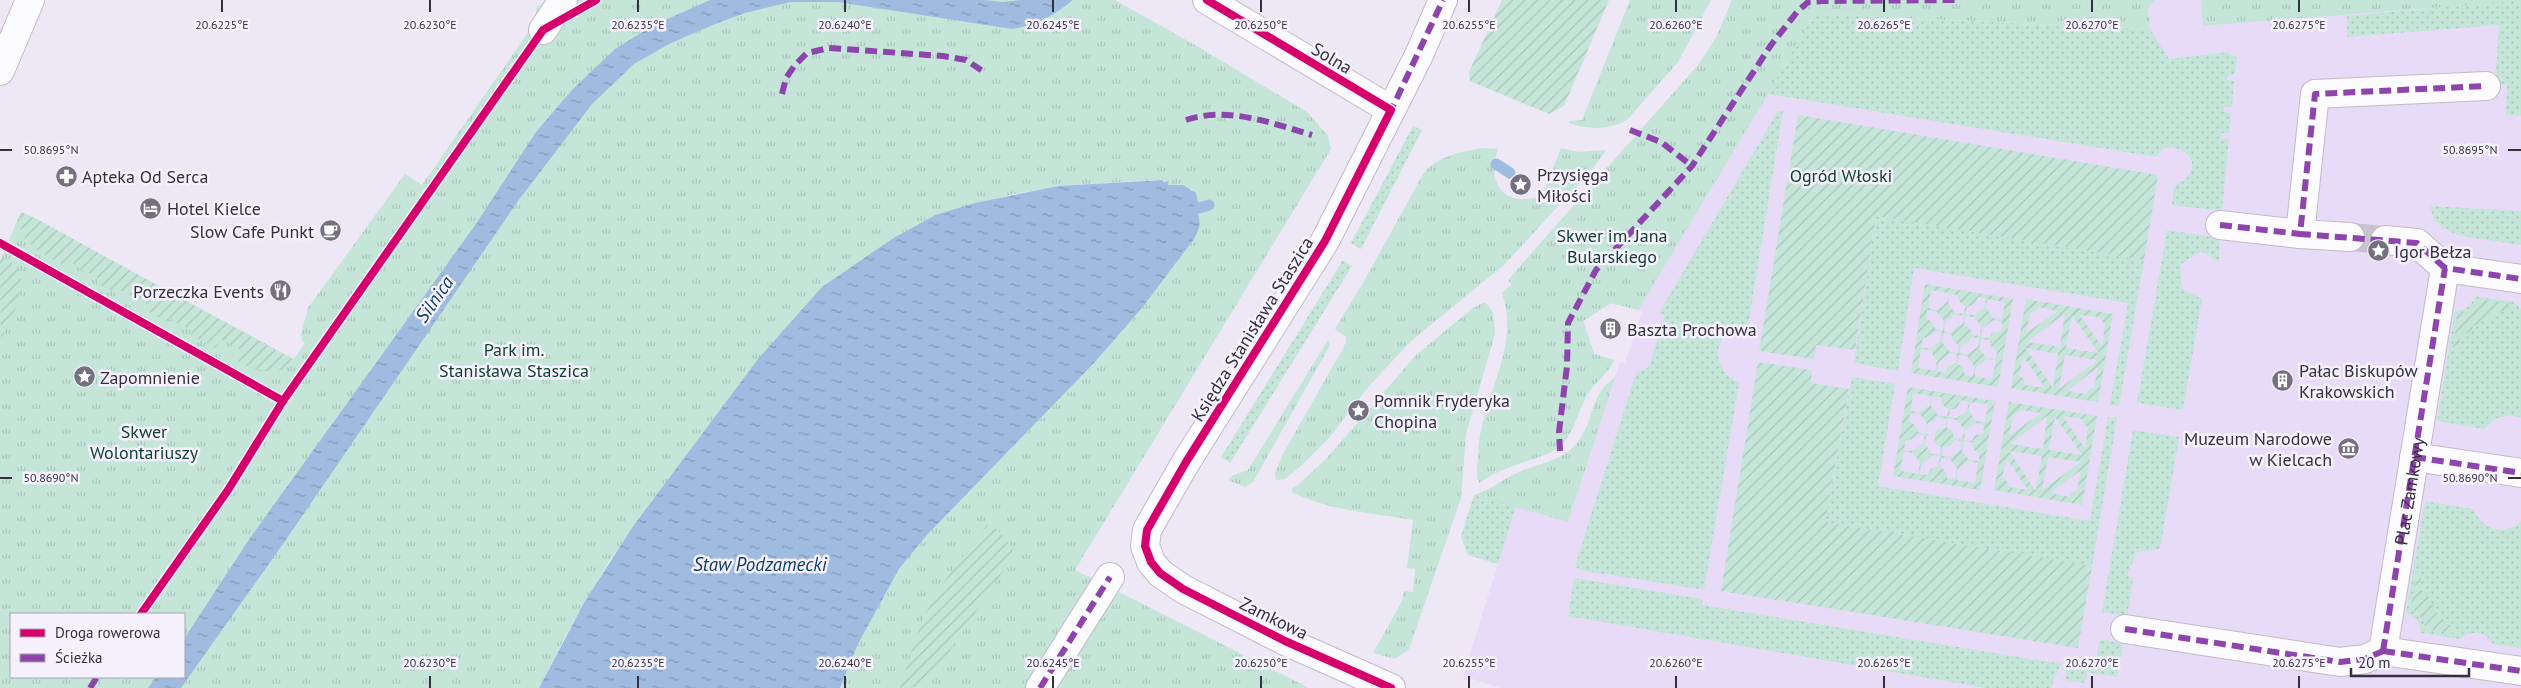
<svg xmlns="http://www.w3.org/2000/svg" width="2521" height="688" viewBox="0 0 2521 688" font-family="'PT Sans',sans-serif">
<defs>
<pattern id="grass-dots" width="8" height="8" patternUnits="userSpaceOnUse" patternTransform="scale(1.25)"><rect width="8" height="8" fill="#c5e5d9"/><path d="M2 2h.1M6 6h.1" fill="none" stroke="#aac5bb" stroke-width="1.8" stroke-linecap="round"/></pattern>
<pattern id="park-tufts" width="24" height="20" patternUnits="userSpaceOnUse" patternTransform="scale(1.25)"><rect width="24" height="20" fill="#c5e5d9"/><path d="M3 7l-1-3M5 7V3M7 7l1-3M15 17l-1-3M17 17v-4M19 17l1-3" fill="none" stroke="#aac5bb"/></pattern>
<pattern id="garden-furrows" width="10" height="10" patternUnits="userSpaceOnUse" patternTransform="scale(1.25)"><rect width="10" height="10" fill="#c5e5d9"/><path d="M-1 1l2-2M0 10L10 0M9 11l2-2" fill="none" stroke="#aac5bb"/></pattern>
<pattern id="water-ripples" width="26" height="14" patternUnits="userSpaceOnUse" patternTransform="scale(1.25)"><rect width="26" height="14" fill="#9fbbe0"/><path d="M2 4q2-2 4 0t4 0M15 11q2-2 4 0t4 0" fill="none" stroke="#8298b7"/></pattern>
</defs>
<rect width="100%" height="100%" fill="#ede7f6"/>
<polygon fill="#e7dbf8" points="2155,0 2201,0 2204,26 2521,1 2521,688 1501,688 1463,676 1516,507 1568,522 1615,377 1620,362 1625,363 1642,311 1638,310 1768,94 2149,29 2148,9"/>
<g fill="url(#grass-dots)">
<path d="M 1732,0 L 1815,14 L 2150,29 L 2169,59 L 2227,52 L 2232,56 L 2237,56 L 2235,75 L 2227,76 L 2227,80 L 2234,81 L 2232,107 L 2224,107 L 2224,112 L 2231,113 L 2229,133 L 2221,133 L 2221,139 L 2229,139 L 2222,211 L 2172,205 L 2174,188 C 2178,183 2185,180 2189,175 C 2200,157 2180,145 2164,148 L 2156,157 L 1768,94 L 1638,310 L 1611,303 L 1583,321 L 1594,354 L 1614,360 C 1608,374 1596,381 1588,393 C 1575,415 1575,441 1549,453 C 1526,463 1500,467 1479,483 C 1476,476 1478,465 1478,457 C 1479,401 1522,348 1502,293 L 1512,284 L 1508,280 L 1699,64 L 1716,38 Z"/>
<polygon points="2521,0 2521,116 2506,115 2507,85 2495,84 2499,25 2347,37 2347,16"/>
<path d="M 1778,111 L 1783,111 L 1748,327 C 1712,329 1708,369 1739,383 L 1704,590 L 1580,570 L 1575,566 L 1636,373 L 1649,367 L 1665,315 L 1659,313 Z"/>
<polygon points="1413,126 1422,130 1361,249 1351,243"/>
<polygon points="2430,206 2521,211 2521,245 2461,236 2446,230 2434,220"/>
<polygon points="1876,216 2144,260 2119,406 2110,405 2128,303 1914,268 1898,371 1854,363"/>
<polygon points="2167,230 2219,238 2219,262 2201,251 2180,265 2182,289 2202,299 2183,410 2137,403"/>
<polygon points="1343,260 1352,266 1230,463 1221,457"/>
<path d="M 2475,296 L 2515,302 L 2521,309 L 2521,418 C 2507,413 2494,416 2485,429 L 2437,421 L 2455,310 C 2465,312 2472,305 2475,296 Z"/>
<path d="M 1615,377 L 1568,522 L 1516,507 L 1498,564 L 1468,555 L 1461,536 L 1474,495 C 1489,491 1502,481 1516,474 C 1539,462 1566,463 1582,436 C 1596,412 1590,397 1615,377 Z"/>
<polygon points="1852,377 1895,384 1878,486 2090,521 2108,417 2117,418 2092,566 1825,522"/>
<polygon points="2133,430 2179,437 2160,549 2137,552 2127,574 2133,581 2127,616 2102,612"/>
<path d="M 2425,501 L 2473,509 C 2482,530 2504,537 2521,521 L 2521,648 L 2493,644 C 2486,631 2471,629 2460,639 L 2421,633 L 2418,621 L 2406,612 Z"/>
<polygon points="1574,578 1702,599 1702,605 2062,664 2053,680 2051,688 1986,688 1568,616"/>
<polygon points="2100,639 2123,644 2117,677 2087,672 2085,683 2065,680 2067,665 2095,669"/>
</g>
<g fill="url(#park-tufts)" fill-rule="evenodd">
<path d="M 579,0 L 1115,0 L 1195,45 L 1307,112 L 1328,136 L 1331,149 L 1075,570 L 1309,688 L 840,688 L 858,644 L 899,569 L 926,536 L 1095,362 L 1142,308 L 1194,239 L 1199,228 L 1196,209 L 1199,208 L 1193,190 L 1178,184 L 1177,186 L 1168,185 L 1169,181 L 1152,180 L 1058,186 L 1014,194 L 935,215 L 892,239 L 734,392 L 610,560 L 567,633 L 539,688 L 0,688 L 0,261 L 21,212 L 294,359 L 305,343 L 302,341 L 301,334 L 308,308 L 405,174 L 422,185 L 534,24 L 537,6 ZM 11,614 L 184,614 L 184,677 L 11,677 Z"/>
<path d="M 1630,0 L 1711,0 L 1678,62 L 1627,120 C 1611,130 1587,130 1569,123 L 1569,121 L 1582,120 Z"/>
<path d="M 1732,0 L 2155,0 L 2148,9 L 2150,29 L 1815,14 L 1638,310 L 1611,303 L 1583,321 L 1594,354 L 1614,360 C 1608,374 1596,381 1588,393 C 1575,415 1575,440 1549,453 C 1526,463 1500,467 1479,483 C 1476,476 1478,465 1478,457 C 1479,401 1522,348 1502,293 L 1512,284 L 1508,280 L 1699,64 L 1716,38 Z"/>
<polygon points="2201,0 2521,0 2521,1 2203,26"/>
<path d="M 1485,148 L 1498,149 C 1487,181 1501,207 1538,197 L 1545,188 L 1561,148 L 1579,152 L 1606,150 L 1594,167 L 1504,265 L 1411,341 L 1369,386 L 1330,437 L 1302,465 L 1285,479 L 1276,480 L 1275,473 L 1283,454 L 1346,343 L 1346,337 L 1335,329 L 1363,283 L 1422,176 C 1433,157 1465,150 1485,148 Z"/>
<path d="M 1485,302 L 1493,312 L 1495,334 L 1466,434 L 1461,498 L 1409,649 L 1395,659 L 1373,653 L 1402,601 L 1404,591 L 1413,592 L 1415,569 L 1407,568 L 1413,520 C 1372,513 1330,511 1292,492 L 1292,488 L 1298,485 L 1326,459 L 1417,354 L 1473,308 Z"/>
<polygon points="1328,340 1330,345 1253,482 1245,487 1228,480 1231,476 1248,470"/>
<path d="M 1615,377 L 1568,522 L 1474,495 C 1490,491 1504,478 1519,472 C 1542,463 1568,460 1582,436 C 1596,412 1590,397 1615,377 Z"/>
</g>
<g fill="url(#garden-furrows)" fill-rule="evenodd">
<polygon points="1502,0 1609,0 1564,106 1549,114 1470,81 1469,72"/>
<polygon points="1798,115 2158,175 2144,260 1876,216 1855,350 1816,345 1814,359 1759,351"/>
<path d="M 21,212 L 35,218 L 294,360 C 281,379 253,370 237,361 L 243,351 L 221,339 L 215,348 L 190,335 L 192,331 L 169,318 L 167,322 L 145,310 L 147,305 L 120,290 L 117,294 L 98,284 L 100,279 L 71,263 L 68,268 C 46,255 13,243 21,212 Z"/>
<path d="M 2,257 C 40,275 13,313 1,339 L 0,261 Z"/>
<path d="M 1925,284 L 2013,299 L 1998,387 L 1911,373 ZM 1931,290 L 1949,293 L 1947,302 L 1937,310 L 1928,308 ZM 1950,294 L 1958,295 L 1960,302 L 1965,306 L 1964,314 L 1955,313 L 1948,303 ZM 1978,297 L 1986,299 L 1984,308 L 1975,315 L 1966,314 L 1967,307 L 1976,303 ZM 1987,299 L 2005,302 L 2002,320 L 1993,318 L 1986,308 ZM 1927,310 L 1937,312 L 1944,321 L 1942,331 L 1935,329 L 1933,323 L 1926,318 ZM 1955,314 L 1964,316 L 1962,325 L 1955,327 L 1951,333 L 1944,331 L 1945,322 ZM 1965,316 L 1974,317 L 1981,327 L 1980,336 L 1972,335 L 1970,328 L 1964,325 ZM 1994,320 L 2002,322 L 2001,331 L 1992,333 L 1989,338 L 1981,337 L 1982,328 ZM 1935,331 L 1942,332 L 1940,341 L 1930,349 L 1921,347 L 1923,338 L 1929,337 ZM 1944,333 L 1951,334 L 1953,341 L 1959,345 L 1957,353 L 1950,352 L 1942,342 ZM 1972,337 L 1979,338 L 1978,347 L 1967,354 L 1959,353 L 1961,345 L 1967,343 ZM 1981,339 L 1989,340 L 1992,348 L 1997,351 L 1996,359 L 1986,358 L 1979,348 ZM 1921,349 L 1930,350 L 1937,361 L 1935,371 L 1918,368 ZM 1950,353 L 1957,354 L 1956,363 L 1947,367 L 1945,373 L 1937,371 L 1939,362 ZM 1959,355 L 1967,356 L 1974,366 L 1973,377 L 1965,375 L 1963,367 L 1957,364 ZM 1987,359 L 1996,360 L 1992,380 L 1975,376 L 1976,367 Z"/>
<path d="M 2026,299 L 2113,314 L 2098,402 L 2011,388 ZM 2039,307 L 2058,311 L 2026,333 L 2030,313 L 2036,311 ZM 2065,314 L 2060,347 L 2027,342 L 2064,314 ZM 2072,315 L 2098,352 L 2098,353 L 2066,348 ZM 2080,315 L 2099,317 L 2105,325 L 2102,347 ZM 2026,348 L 2058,354 L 2053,388 L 2026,349 ZM 2065,355 L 2098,360 L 2059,389 L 2059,388 ZM 2023,356 L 2045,388 L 2025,385 L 2024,379 L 2019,376 ZM 2098,367 L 2094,388 L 2088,390 L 2086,394 L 2067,391 Z"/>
<polygon points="2478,299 2509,303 2507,311 2495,312 2491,319 2483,318 2480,323 2473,326 2471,332 2461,334 2458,350 2453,349 2458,315 2471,309"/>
<polygon points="1758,362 1812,370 1811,383 1849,389 1825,522 2092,566 2078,648 1721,591"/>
<path d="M 1908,387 L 1995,401 L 1980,490 L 1893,476 ZM 1913,393 L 1931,396 L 1930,405 L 1920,412 L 1911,411 ZM 1932,397 L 1941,397 L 1942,404 L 1948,409 L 1947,417 L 1938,415 L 1931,406 ZM 1961,400 L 1969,402 L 1967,411 L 1957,418 L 1949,417 L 1950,410 L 1957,408 ZM 1970,402 L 1988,404 L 1985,422 L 1975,421 L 1969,411 ZM 1910,413 L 1920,414 L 1927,424 L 1925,434 L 1918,432 L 1916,426 L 1909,421 ZM 1938,417 L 1946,419 L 1945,428 L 1938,429 L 1934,436 L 1926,434 L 1928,424 ZM 1948,419 L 1957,420 L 1964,429 L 1962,440 L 1954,438 L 1952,431 L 1946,427 ZM 1976,423 L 1984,425 L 1983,434 L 1975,435 L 1972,441 L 1964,440 L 1965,430 ZM 1917,434 L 1925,435 L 1923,444 L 1913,451 L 1904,450 L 1905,441 L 1913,439 ZM 1926,435 L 1934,436 L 1936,444 L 1941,447 L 1940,455 L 1932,454 L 1925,444 ZM 1955,440 L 1962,441 L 1960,450 L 1950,457 L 1942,456 L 1943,448 L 1950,446 ZM 1964,441 L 1971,442 L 1974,450 L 1979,453 L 1979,461 L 1969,460 L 1962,451 ZM 1904,452 L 1913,453 L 1920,463 L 1918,474 L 1900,471 ZM 1932,455 L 1940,457 L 1938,466 L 1931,469 L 1927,475 L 1920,474 L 1921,465 ZM 1941,458 L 1950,459 L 1957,468 L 1955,479 L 1947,478 L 1946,472 L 1940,466 ZM 1969,461 L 1978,463 L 1975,483 L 1957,480 L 1958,469 Z"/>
<path d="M 2009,402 L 2097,416 L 2082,505 L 1994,490 ZM 2022,410 L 2041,413 L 2009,436 L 2013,415 ZM 2047,416 L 2043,449 L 2010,444 ZM 2063,416 L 2082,419 L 2084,425 L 2088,427 L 2085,449 ZM 2055,417 L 2082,455 L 2081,455 L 2049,450 ZM 2009,451 L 2042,456 L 2036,490 L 2035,490 ZM 2048,457 L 2081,462 L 2042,490 ZM 2006,459 L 2007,459 L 2028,490 L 2009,487 L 2007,481 L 2002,479 ZM 2081,470 L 2077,491 L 2072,492 L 2070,497 L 2050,493 Z"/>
<polygon points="987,525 1000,532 1013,549 1007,565 931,679 917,687 900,688 921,622 938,590"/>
<polygon points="2416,574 2421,575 2421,590 2428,595 2427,602 2435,606 2437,614 2442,615 2444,624 2456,626 2454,633 2426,629 2423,619 2411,608"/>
</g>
<g fill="url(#water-ripples)">
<path d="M 710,0 L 984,0 L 1003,2 L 1021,0 L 1073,0 C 1055,15 1035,26 1012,29 L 838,2 L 790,2 L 745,13 L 715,24 L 669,44 L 634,64 L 592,104 L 518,201 L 283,544 L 181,688 L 148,688 L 156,677 L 184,677 L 184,639 L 250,538 L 476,224 L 536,132 L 572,90 L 615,49 L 654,25 Z"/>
<path d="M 1163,180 L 1163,182 L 1169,181 L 1168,185 L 1183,185 L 1196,193 L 1199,208 L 1197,209 C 1200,224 1202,224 1194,239 L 1142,308 L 1095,362 L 926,536 L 899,569 L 858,644 L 840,688 L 539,688 L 585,601 L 634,525 L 758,359 L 822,287 L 892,239 L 935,215 L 975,203 L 1058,186 Z"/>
</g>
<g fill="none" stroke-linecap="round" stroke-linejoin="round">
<g stroke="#9fbbe0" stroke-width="11">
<polyline points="1496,164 1510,173"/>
<polyline points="1199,208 1209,205"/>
</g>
<polyline stroke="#c8c2d1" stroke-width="28" stroke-dasharray="28 14" stroke-linecap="butt" points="2350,237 2385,240"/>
<defs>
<g id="minor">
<polyline points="1207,0 1391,110"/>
<polyline points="543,30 563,0"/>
<polyline points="0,71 30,0"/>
<polyline points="2220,225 2300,234"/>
<polyline points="2350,237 2300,234 2315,94 2486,86"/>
<polyline points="2385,240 2417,243 2445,268"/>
<polyline points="2414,457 2521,473"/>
<polyline points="2125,629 2340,662 2365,659 2383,651"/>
<path id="s1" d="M 2383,651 L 2445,268 L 2521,279"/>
<polyline points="2383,651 2521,671"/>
<polyline points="1040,688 1110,577"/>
<polyline points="1391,688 1285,641 1183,589 1160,573 1151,562 1145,546 1147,530 1186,462 1325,241 1419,55 1443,0"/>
</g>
</defs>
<use href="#minor" stroke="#c0bbc8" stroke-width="30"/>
<use href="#minor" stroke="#fcfbfe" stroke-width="28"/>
<g stroke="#8e44ad" stroke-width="6" stroke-dasharray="12 6" stroke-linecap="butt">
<polyline points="782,94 786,78 795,65 807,53 829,48 943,56 966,60 984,72"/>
<polyline points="1389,115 1443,0"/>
<path d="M 1186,120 C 1228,106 1271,123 1312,135"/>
<polyline points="1630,130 1661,142 1692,166"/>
<polyline points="2220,225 2300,234"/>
<polyline points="2445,268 2417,243 2300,234 2315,94 2486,86"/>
<polyline points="1560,451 1559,432 1567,366 1568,323 1596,270 1692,166 1771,45 1797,12 1808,2 1822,1 1958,0"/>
<polyline points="2414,457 2521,473"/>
<polyline points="2125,629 2340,662 2365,659 2383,651"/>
<polyline points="2383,651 2445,268 2521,279"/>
<polyline points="2383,651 2521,671"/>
<polyline points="90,688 97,677"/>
<polyline points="1040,688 1110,577"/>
</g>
<defs>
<g id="cycleway">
<polyline points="1207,0 1391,110 1325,241 1186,462 1147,530 1145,546 1151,562 1160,573 1183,589 1285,641 1391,688"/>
<polyline points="0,243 283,401"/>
<polyline points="141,614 228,490 283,401 543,30 596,0"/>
</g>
</defs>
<use href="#cycleway" stroke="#f6f1fe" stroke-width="11"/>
<use href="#cycleway" stroke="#d6006c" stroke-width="8"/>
</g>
<path fill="none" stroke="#35303d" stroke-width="2" d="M 222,0 L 222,12M 430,0 L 430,12M 638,0 L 638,12M 845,0 L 845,12M 1053,0 L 1053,12M 1261,0 L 1261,12M 1469,0 L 1469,12M 1676,0 L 1676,12M 1884,0 L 1884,12M 2092,0 L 2092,12M 2299,0 L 2299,12M 0,150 L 12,150M 2508,150 L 2521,150M 0,478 L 12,478M 2508,478 L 2521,478M 430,676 L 430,688M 638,676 L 638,688M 845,676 L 845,688M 1053,676 L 1053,688M 1261,676 L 1261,688M 1469,676 L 1469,688M 1676,676 L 1676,688M 1884,676 L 1884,688M 2092,676 L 2092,688M 2299,676 L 2299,688"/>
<defs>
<symbol id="pharmacy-disc" viewBox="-11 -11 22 22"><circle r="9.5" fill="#75707e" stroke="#f6f1fe"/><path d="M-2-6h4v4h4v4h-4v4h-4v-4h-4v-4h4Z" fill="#fff"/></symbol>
<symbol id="sight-disc" viewBox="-11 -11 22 22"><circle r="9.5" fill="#75707e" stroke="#f6f1fe"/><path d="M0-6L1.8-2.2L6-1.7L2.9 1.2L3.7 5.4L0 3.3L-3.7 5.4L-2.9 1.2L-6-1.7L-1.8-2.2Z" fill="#fff"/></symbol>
<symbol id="hotel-disc" viewBox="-11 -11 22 22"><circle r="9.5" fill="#75707e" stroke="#f6f1fe"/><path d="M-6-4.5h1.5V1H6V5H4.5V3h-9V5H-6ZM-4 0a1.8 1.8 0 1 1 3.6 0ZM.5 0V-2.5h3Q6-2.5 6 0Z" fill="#fff"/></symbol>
<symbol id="cafe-disc" viewBox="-11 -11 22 22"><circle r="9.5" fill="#75707e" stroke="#f6f1fe"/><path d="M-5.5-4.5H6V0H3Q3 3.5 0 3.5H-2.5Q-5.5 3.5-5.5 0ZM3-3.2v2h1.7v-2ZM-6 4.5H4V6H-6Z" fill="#fff"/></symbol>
<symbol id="restaurant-disc" viewBox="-11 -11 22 22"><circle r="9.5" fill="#75707e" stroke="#f6f1fe"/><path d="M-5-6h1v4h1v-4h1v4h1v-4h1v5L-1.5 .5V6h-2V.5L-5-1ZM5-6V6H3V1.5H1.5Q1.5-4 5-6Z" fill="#fff"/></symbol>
<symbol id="building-disc" viewBox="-11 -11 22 22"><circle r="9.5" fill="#75707e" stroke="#f6f1fe"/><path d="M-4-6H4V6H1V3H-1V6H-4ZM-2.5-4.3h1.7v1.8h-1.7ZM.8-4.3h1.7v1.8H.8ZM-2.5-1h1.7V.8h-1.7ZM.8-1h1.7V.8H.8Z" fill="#fff"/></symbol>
<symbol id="museum-disc" viewBox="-11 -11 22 22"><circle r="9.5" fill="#75707e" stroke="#f6f1fe"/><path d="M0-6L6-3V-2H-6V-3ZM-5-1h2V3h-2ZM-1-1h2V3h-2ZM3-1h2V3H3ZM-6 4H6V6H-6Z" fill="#fff"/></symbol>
</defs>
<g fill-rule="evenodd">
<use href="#pharmacy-disc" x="54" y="164" width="25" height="25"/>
<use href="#sight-disc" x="1508" y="172" width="25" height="25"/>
<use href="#hotel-disc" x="138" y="196" width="25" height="25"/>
<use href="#cafe-disc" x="318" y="218" width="25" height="25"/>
<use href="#sight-disc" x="2366" y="238" width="25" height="25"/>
<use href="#restaurant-disc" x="268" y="278" width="25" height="25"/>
<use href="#building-disc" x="1598" y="316" width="25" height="25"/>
<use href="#sight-disc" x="72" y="364" width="25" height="25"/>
<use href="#building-disc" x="2270" y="368" width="25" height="25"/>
<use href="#sight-disc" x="1346" y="398" width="25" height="25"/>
<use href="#museum-disc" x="2336" y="436" width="25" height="25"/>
</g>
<g text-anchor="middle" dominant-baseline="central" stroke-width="5" stroke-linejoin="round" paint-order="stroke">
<g font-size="18" fill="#35303d" stroke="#f6f1fe">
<text transform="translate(1332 58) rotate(31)">Solna</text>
<text transform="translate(1252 329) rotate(-58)">Księdza Stanisława Staszica</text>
<text stroke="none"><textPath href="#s1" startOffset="162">Plac Zamkowy</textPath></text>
<text transform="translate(1274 618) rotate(26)">Zamkowa</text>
</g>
<g font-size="18" fill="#35303d" stroke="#f6f1fe" text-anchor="start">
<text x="1537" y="174">Przysięga<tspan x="1537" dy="21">Miłości</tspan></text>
<text x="82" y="176">Apteka Od Serca</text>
<text x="167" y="208">Hotel Kielce</text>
<text x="314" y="231" text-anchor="end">Slow Cafe Punkt</text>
<text x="2394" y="251">Igor Bełza</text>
<text x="264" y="291" text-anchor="end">Porzeczka Events</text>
<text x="1627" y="329">Baszta Prochowa</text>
<text x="2299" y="370">Pałac Biskupów<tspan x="2299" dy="21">Krakowskich</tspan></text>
<text x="100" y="377">Zapomnienie</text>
<text x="1374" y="400">Pomnik Fryderyka<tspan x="1374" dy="21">Chopina</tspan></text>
<text x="2332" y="438" text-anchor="end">Muzeum Narodowe<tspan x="2332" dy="21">w Kielcach</tspan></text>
</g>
<g font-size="18" fill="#10432c" stroke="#f6f1fe">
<text x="1841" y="175">Ogród Włoski</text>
<text x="1612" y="235">Skwer im. Jana<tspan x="1612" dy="21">Bularskiego</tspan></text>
<text x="514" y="349">Park im.<tspan x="514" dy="21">Stanisława Staszica</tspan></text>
<text x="144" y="431">Skwer<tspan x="144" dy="21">Wolontariuszy</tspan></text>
</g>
<g font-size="19" font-style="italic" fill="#0e3d68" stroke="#f6f1fe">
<text transform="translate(434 299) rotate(-55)">Silnica</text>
<text x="760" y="564">Staw Podzamecki</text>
</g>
</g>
<g font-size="12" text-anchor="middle" fill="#35303d" stroke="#f6f1fe" stroke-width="5" stroke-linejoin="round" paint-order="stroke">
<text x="222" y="29">20.6225°E</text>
<text x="430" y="29">20.6230°E</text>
<text x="638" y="29">20.6235°E</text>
<text x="845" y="29">20.6240°E</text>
<text x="1053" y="29">20.6245°E</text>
<text x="1261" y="29">20.6250°E</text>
<text x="1469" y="29">20.6255°E</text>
<text x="1676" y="29">20.6260°E</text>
<text x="1884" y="29">20.6265°E</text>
<text x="2092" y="29">20.6270°E</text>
<text x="2299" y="29">20.6275°E</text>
<text x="51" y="154">50.8695°N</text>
<text x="2470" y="154">50.8695°N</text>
<text x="51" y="482">50.8690°N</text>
<text x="2470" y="482">50.8690°N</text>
<text x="430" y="667">20.6230°E</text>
<text x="638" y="667">20.6235°E</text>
<text x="845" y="667">20.6240°E</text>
<text x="1053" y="667">20.6245°E</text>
<text x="1261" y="667">20.6250°E</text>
<text x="1469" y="667">20.6255°E</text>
<text x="1676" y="667">20.6260°E</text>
<text x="1884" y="667">20.6265°E</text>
<text x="2092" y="667">20.6270°E</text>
<text x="2299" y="667">20.6275°E</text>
</g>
<rect x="10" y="613" width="175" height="65" fill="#f6f1fe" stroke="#a9a4b1"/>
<rect x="20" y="629" width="25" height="8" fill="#d6006c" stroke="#a9a4b1"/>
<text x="55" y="638" font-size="15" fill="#35303d">Droga rowerowa</text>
<rect x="20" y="654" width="25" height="8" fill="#8e44ad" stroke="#a9a4b1"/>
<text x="55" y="663" font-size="15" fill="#35303d">Ścieżka</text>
<path d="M2351 668v8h118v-8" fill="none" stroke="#35303d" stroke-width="2.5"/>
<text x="2358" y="668" font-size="15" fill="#35303d" stroke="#f6f1fe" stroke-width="4" paint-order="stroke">20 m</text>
</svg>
